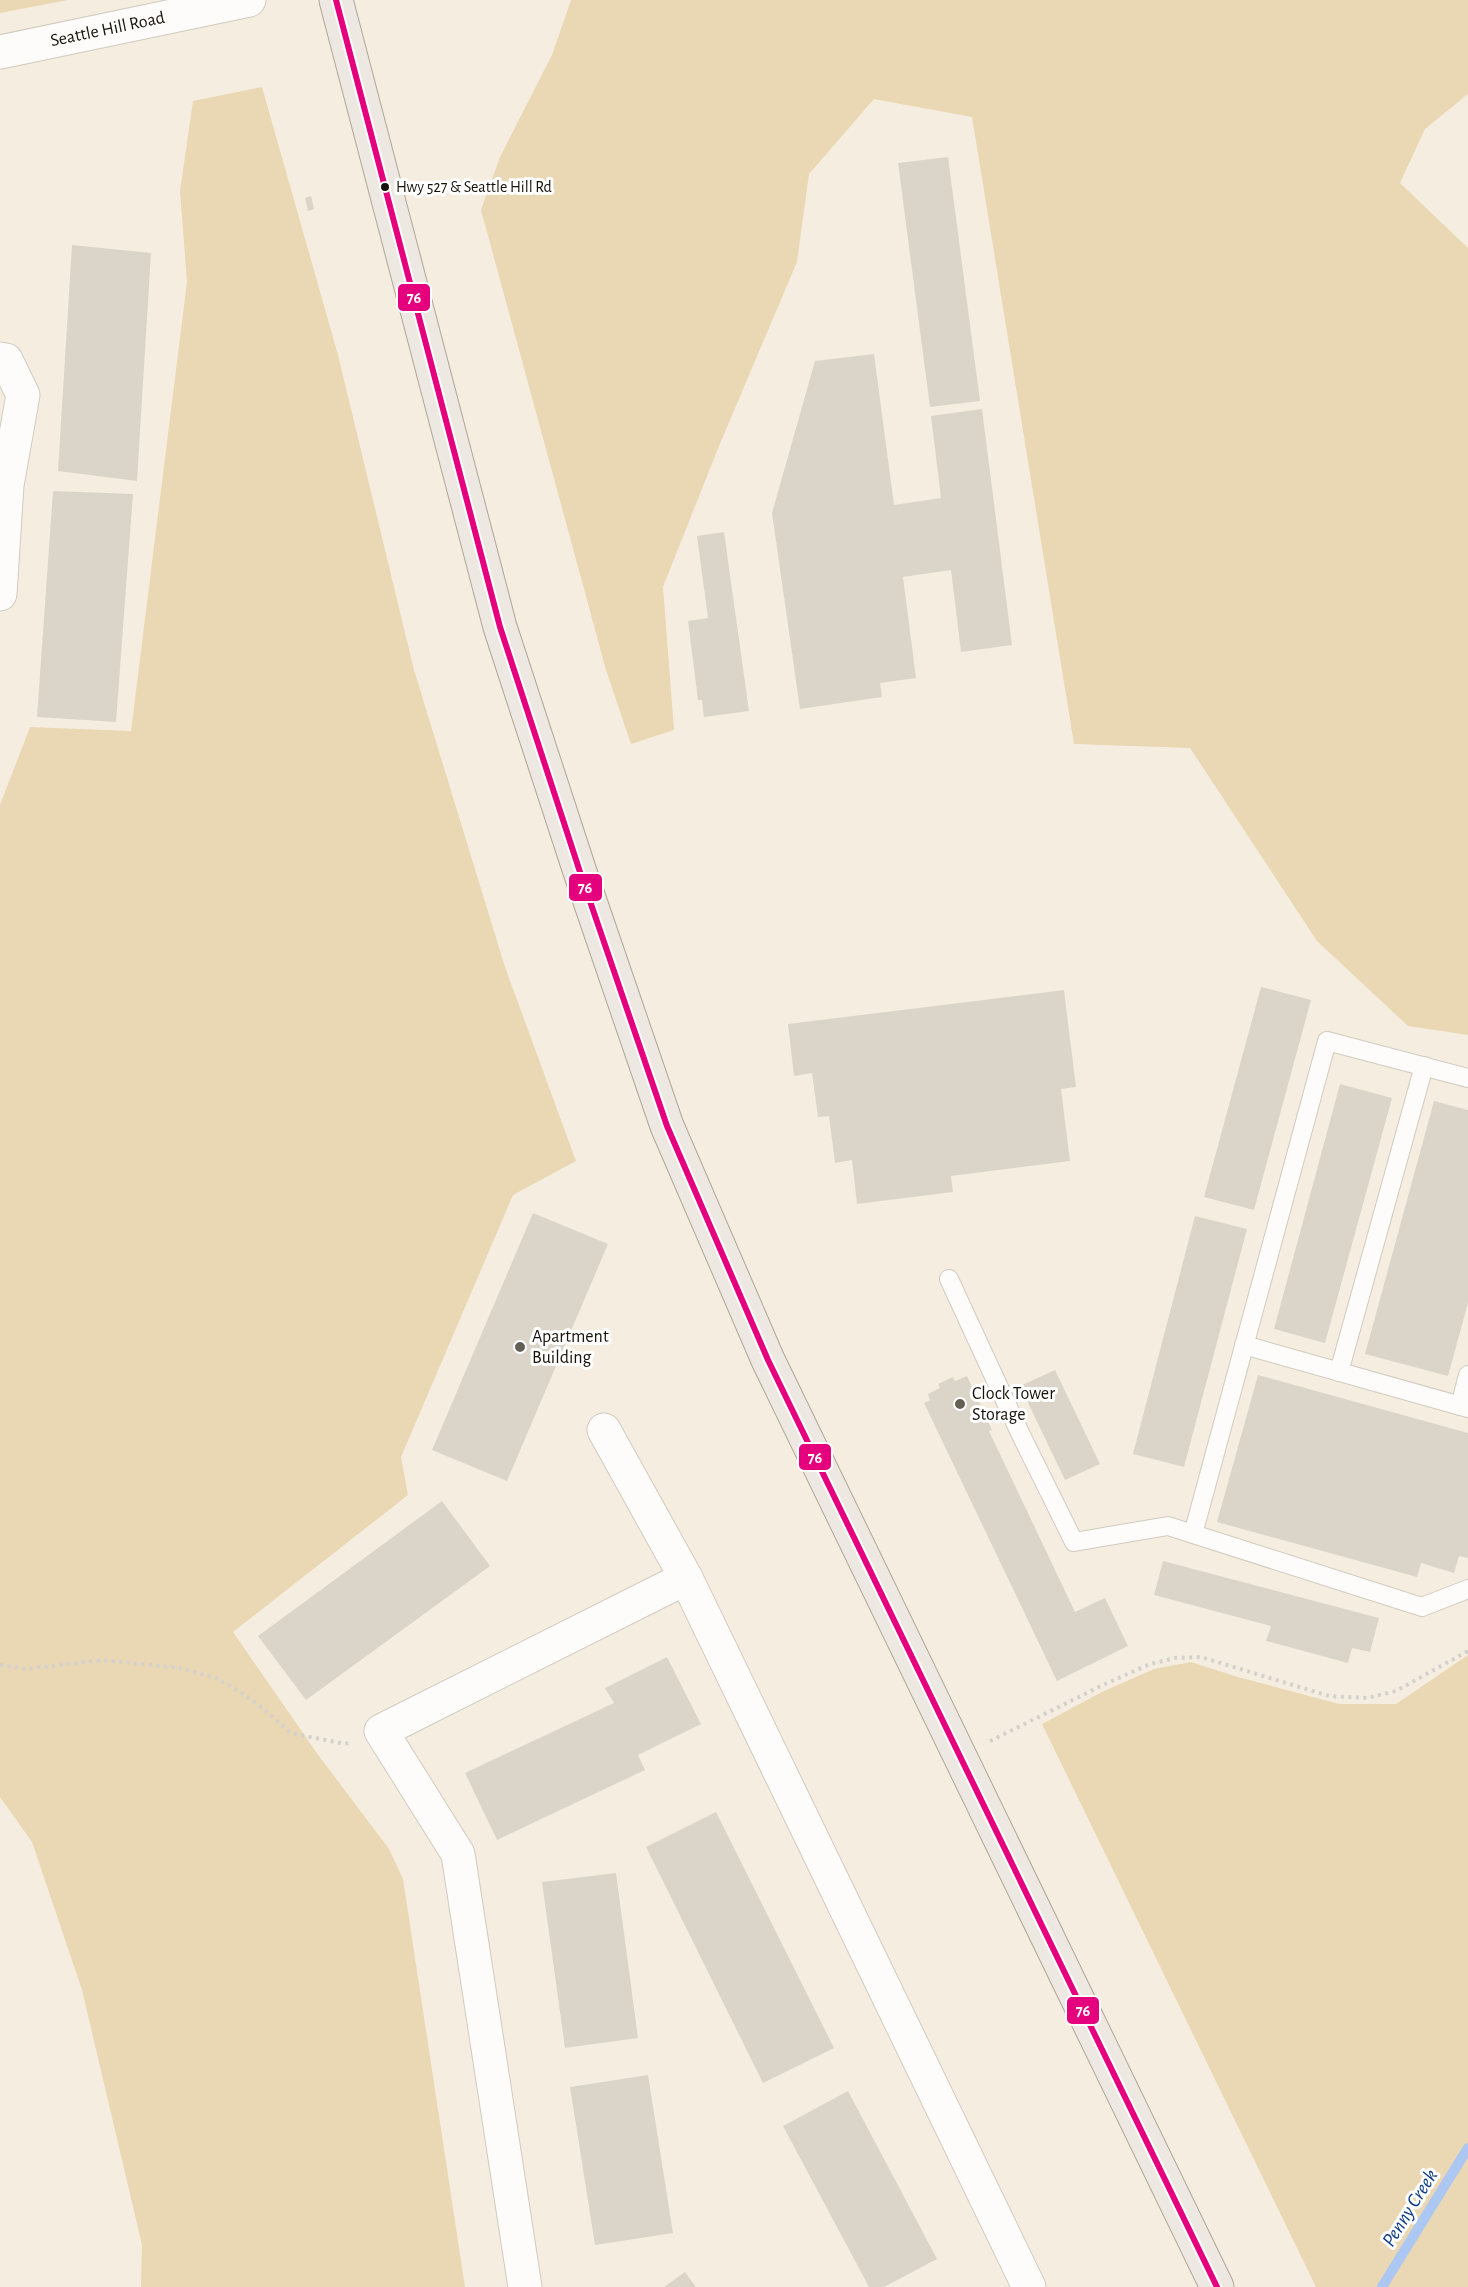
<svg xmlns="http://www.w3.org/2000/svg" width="1468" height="2287" viewBox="0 0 1468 2287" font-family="'Alegreya Sans',sans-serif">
<rect width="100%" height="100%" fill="#f5eee0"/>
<g fill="#ead7b3">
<polygon points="0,0 68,0 0,13"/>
<polygon points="571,0 1468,0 1468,94 1425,129 1400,183 1468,248 1468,1035 1408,1026 1317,941 1190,748 1074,744 972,117 874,99 809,174 797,262 719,446 663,587 674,730 631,744 606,670 481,210 500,157 552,55"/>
<polygon points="262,87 338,355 414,670 505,967 576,1161 513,1195 401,1457 408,1495 233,1632 316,1752 389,1849 403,1879 465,2287 141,2287 142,2245 82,1990 32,1842 0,1797 0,805 30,727 131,731 187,282 180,191 193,101"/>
<polygon points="1468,1655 1468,2287 1316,2287 1042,1724 1102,1692 1154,1669 1191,1662 1238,1677 1339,1704 1396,1704"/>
</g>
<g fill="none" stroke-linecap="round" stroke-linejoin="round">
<polyline stroke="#acc7f2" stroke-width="10" points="1382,2287 1468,2148"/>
</g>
<g fill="#dbd5c9">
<polygon points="948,157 980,401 930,407 898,163"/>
<polygon points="311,196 314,209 308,211 305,198"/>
<polygon points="72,245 151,253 137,481 58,471"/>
<polygon points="874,354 894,505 941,498 931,416 982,409 1012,645 961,652 951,570 903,577 916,678 880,683 882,697 800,709 772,513 815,361"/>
<polygon points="53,491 133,494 116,722 37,717"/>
<polygon points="724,532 749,711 704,717 702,700 698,700 688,621 708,618 697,536"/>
<polygon points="1261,987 1311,1000 1254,1210 1204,1197"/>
<polygon points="1064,990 1076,1087 1061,1089 1070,1161 951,1176 953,1192 857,1204 852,1160 835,1163 829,1116 818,1117 812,1073 794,1076 788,1024"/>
<polygon points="1340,1084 1392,1098 1325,1343 1274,1329"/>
<polygon points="1434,1101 1468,1110 1468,1303 1448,1376 1365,1354"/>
<polygon points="533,1213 608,1244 507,1481 432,1450"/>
<polygon points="1195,1216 1247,1229 1184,1467 1133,1454"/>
<polygon points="1055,1370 1100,1464 1065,1480 1020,1386"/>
<polygon points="1258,1375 1468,1433 1468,1558 1459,1556 1454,1573 1421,1563 1417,1577 1217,1522"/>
<polygon points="967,1376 992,1430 989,1431 1075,1612 1105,1598 1128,1646 1057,1681 924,1403 930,1400 928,1394 940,1388 938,1384 953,1377 955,1381"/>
<polygon points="442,1501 490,1566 306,1700 258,1636"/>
<polygon points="1163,1561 1379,1618 1370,1652 1352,1648 1348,1663 1266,1641 1271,1626 1154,1595"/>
<polygon points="667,1657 701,1724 638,1755 645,1770 497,1840 465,1773 614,1703 605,1688"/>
<polygon points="716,1812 834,2048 763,2083 646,1847"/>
<polygon points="616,1873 638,2038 565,2048 542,1882"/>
<polygon points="648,2075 673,2233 595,2245 570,2087"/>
<polygon points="848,2091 937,2259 884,2287 869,2287 783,2126"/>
<polygon points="685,2272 696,2287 664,2287"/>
</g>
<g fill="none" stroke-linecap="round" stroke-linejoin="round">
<defs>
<g id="service">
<polyline points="949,1279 1020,1433 1074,1542 1168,1526 1422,1607 1468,1589"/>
<polyline points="1244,1345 1468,1408"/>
<polyline points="1339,1372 1424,1066"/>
<polyline points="1460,1406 1468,1375"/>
<polyline points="1193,1534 1327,1041 1468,1078"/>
</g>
<g id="minor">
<polyline points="0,359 6,360 23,395 7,485 0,594"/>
<polyline points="604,1430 686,1578 1029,2287"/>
<polyline points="525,2287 458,1854 381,1731 686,1578"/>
</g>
<g id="tertiary">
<path id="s1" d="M 0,52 L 249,0"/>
</g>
<polyline id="primary" points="336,0 500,627 580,872 667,1126 768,1360 1217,2287"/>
</defs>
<use href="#service" stroke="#d0cabf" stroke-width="20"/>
<use href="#minor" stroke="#d0cabf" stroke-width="35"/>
<use href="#tertiary" stroke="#d0cabf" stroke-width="35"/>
<use href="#primary" stroke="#b0a596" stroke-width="35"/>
<g stroke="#d4d1cd" stroke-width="4" stroke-dasharray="3 4.5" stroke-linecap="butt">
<polyline points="0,1665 26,1669 102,1660 180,1668 219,1679 254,1701 291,1733 345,1744 349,1743"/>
<polyline points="990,1741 1103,1685 1150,1664 1175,1658 1201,1657 1329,1696 1367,1698 1396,1691 1468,1651"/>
</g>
<use href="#service" stroke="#fefcfa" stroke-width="18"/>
<use href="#minor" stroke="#fefcfa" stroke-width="33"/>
<use href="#tertiary" stroke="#fefcfa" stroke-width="33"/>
<use href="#primary" stroke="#ede8e1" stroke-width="33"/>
<defs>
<polyline id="bus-1" points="336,0 500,627 580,872 667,1126 768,1360 1217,2287"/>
</defs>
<use href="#bus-1" stroke="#fff" stroke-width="10"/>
<use href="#bus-1" stroke="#e5007d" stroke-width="6"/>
</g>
<circle fill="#18130a" stroke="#fff" stroke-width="2" cx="385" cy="187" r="5"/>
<g fill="#656055" stroke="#fff" stroke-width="2">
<circle cx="520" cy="1347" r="6"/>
<circle cx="960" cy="1404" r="6"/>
</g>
<g text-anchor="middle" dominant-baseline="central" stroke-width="6" stroke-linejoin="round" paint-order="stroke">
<g font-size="16" fill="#18130a" stroke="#fff" text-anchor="start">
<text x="396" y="187">Hwy 527 &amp; Seattle Hill Rd</text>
</g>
<g font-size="18" fill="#18130a" stroke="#fff">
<text stroke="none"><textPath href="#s1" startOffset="110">Seattle Hill Road</textPath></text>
</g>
<g font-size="18" fill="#18130a" stroke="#fff" text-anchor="start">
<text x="532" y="1337">Apartment<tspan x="532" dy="21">Building</tspan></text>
<text x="972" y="1394">Clock Tower<tspan x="972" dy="21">Storage</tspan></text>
</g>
<g font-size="20" font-style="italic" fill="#0a3b87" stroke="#fff">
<text transform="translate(1410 2208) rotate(-58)">Penny Creek</text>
</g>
</g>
<g stroke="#fff" stroke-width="2">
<rect x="397" y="283" width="34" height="29" rx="6" fill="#e5007d"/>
<rect x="568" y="873" width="35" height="29" rx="6" fill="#e5007d"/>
<rect x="798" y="1443" width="34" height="28" rx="6" fill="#e5007d"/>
<rect x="1066" y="1996" width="34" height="29" rx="6" fill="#e5007d"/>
</g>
<g font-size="16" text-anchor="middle" font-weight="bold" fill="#fff">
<text x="414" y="303">76</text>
<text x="585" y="893">76</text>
<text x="815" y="1463">76</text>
<text x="1083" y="2016">76</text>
</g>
</svg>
